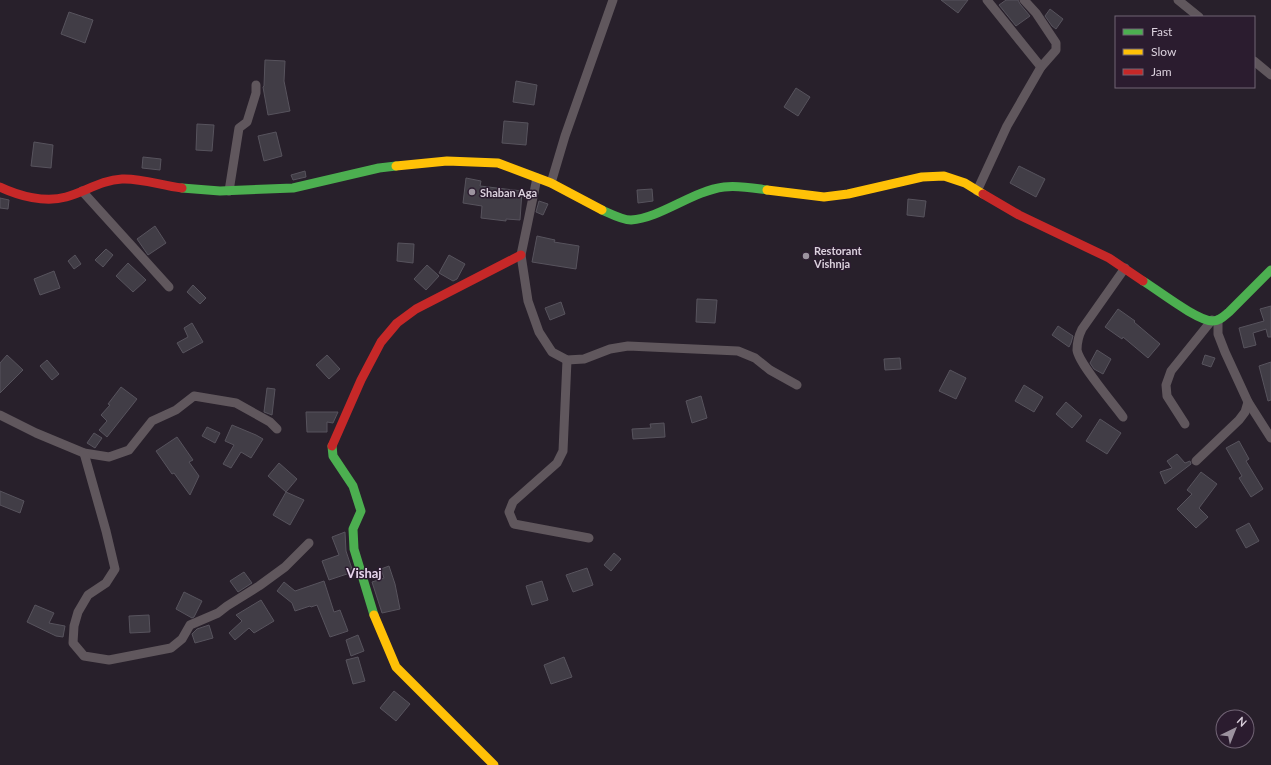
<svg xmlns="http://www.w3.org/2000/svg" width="1271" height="765" viewBox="0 0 1271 765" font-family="Lato,sans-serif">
<rect width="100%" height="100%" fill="#28202b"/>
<g fill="#413d46" stroke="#57535d">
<polygon points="941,0 968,0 958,13"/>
<polygon points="1006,0 1018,0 1020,4 1030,16 1016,26 999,5"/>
<polygon points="1050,9 1063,19 1056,29 1052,26 1045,16"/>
<polygon points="69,12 93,20 85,43 61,34"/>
<polygon points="265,60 285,61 284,81 290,111 268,115 263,87 264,86"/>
<polygon points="516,81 537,85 534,105 513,102"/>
<polygon points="796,88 810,97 798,116 784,107"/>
<polygon points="504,121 528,123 526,145 502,143"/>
<polygon points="197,124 214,125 212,151 196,150"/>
<polygon points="276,132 282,156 264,161 258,136"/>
<polygon points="34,142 53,145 51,168 31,166"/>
<polygon points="143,157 161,159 160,170 142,168"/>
<polygon points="1019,166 1045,179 1036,197 1010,183"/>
<polygon points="305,171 306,177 293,180 291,175"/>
<polygon points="466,178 481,181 480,186 522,191 520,220 506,219 506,221 481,218 482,206 463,203"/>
<polygon points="652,189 653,201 638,203 637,190"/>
<polygon points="0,198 9,200 8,209 0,208"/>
<polygon points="908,199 926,201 924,217 907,215"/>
<polygon points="539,201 548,204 543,215 536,212"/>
<polygon points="155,226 166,243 148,255 137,239"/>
<polygon points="537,236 555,240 554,242 579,246 576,269 532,262"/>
<polygon points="398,243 414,244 413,263 397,261"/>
<polygon points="106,249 113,255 103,267 95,260"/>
<polygon points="75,255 81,264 74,269 68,261"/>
<polygon points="449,255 465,264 457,279 453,281 439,273"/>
<polygon points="128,263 146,280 133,292 116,276"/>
<polygon points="427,265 439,276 426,290 414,279"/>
<polygon points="54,271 60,288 40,295 34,279"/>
<polygon points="193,285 206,298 200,304 187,292"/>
<polygon points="697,299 717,300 715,323 696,322"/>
<polygon points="561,302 565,314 550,320 545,308"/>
<polygon points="1271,306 1271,337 1268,337 1266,329 1253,333 1256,345 1244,348 1239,328 1264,321 1260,309"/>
<polygon points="1118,309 1135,321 1134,322 1160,344 1148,358 1123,337 1122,339 1105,327"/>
<polygon points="192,323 203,342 183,353 177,343 188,337 184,328"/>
<polygon points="1058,326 1073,336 1071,343 1069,347 1052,335"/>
<polygon points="1097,350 1111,359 1103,374 1094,369 1090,363"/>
<polygon points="7,355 23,370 0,393 0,363"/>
<polygon points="327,355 340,369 329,379 316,365"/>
<polygon points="1205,355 1215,358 1211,367 1202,364"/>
<polygon points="900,358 901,369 885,370 884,359"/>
<polygon points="47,360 59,374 52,380 40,366"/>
<polygon points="1271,362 1271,400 1268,401 1259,366"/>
<polygon points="950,370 966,378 956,399 939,391"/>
<polygon points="1024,385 1043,397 1034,412 1015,401"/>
<polygon points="121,387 137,399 107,437 99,430 107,421 101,415 110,405 108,404"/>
<polygon points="267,388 275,389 272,415 264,412"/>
<polygon points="701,396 707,418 692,423 686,401"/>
<polygon points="1066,402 1082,416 1072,428 1056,414"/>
<polygon points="306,412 338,412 333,423 327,422 327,432 307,432"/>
<polygon points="1100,419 1121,433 1107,454 1086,441"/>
<polygon points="664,423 665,437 633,439 632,429 651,428 650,424"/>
<polygon points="232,425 256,435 263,439 251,458 241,452 231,468 223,464 234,445 225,441"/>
<polygon points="207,427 220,433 215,443 202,436"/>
<polygon points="94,433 102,438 95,448 87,443"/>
<polygon points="177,437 193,460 189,462 199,476 190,495 174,473 172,474 156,451"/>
<polygon points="1239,441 1249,459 1246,461 1263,489 1251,497 1239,478 1242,476 1226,448"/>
<polygon points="1177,454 1185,463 1190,461 1191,464 1165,484 1160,472 1172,468 1167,461"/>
<polygon points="279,463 297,479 286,492 268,476"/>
<polygon points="1201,472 1217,484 1199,508 1208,517 1196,528 1177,509 1192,494 1187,490"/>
<polygon points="0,491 24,501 20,513 0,505"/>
<polygon points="286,492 304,500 290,525 273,515"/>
<polygon points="1249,523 1259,541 1246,548 1236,530"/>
<polygon points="345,532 346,551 353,572 329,580 322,561 339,555 332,537"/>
<polygon points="614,553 621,559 611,571 604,565"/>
<polygon points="389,566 395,584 400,609 382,613 372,582 384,578 381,569"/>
<polygon points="587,568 593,585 573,592 566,575"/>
<polygon points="244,572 252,583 238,592 230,581"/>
<polygon points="324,581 334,612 340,610 348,631 330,637 317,605 311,607 310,606 295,611 292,603 277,591 284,582 295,591"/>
<polygon points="542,581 548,600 532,605 526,586"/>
<polygon points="184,592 202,601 194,617 192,618 176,609"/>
<polygon points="261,600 274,621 254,633 249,628 235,640 229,633 242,621 236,615"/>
<polygon points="35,605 54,613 49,623 65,626 63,637 56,636 27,622"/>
<polygon points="149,615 150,632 130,633 129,616"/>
<polygon points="209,625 213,638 195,643 192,634 197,629"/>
<polygon points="358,635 364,651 351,656 346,640"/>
<polygon points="358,657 365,681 353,684 346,660"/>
<polygon points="564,657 572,677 551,684 544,665"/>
<polygon points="394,691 410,704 396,721 380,708"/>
</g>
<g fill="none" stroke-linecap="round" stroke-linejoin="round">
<g stroke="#60575d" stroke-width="9">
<polyline points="987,0 1041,67"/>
<polyline points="1178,0 1199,17"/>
<polyline points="1254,61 1271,75"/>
<polyline points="537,178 521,255 528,301 539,332 552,352 567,360 584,359 610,349 628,346 738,351 755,358 770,370 797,385"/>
<polyline points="551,183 565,136 613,0"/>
<polyline points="82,191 169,287"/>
<polyline points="229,191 239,128 247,122 256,93 256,85"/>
<polyline points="977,191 1007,126 1041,67 1056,50 1056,43 1036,13 1024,0"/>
<polyline points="1218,320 1218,334 1225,352 1248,402 1271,438"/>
<polyline points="567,360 563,451 557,463 513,502 509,512 514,524 589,538"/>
<polyline points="0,415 36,433 84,453 109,457 129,450 152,421 176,410 194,396 236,403 270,422 277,429"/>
<path d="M 1123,417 C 1113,403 1079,364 1077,350 C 1077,342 1079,335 1082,329 L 1125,268"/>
<polyline points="1185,424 1167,396 1166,385 1171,371 1212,320"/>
<polyline points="84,453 106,531 115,569 106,583 88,595 78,612 74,626 73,643 84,656 109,660 171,648 182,639 190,625 218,613 227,606 259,586 285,567 309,543"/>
<polyline points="1196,461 1239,420 1245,412 1248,402"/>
</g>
<g stroke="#4caf50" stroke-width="9">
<polyline points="182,188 220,191 293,188 379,168 396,166"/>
<path d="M 602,210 C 611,214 622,220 631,220 C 661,218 692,191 724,187 C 738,185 753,188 767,190"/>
<path d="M 1143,281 C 1158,290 1197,321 1213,321 C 1220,321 1224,316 1229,312 L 1271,270"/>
<polyline points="332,446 333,456 353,486 361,511 353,529 354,549 374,615"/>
</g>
<g stroke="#ffc107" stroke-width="9">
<polyline points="396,166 447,161 498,163 551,183 602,210"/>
<polyline points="767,190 824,197 848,194 922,177 944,176 965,183 983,194"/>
<polyline points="374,615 396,667 494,765"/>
</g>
<g stroke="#c62828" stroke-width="9">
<path d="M 0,187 C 19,196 45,203 66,197 C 85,192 101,180 122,179 C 142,178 162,186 182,188"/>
<polyline points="983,194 1019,215 1109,258 1143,281"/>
<polyline points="332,446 361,380 381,342 397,323 416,309 521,255"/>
</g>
</g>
<g fill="#9c939f" stroke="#2b1c2f" stroke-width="1.5">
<circle cx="472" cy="192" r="4"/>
<circle cx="806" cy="256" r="4"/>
</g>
<g text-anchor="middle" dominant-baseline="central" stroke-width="3" stroke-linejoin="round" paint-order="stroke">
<g font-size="11" font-weight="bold" fill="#dbd1dd" stroke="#2b1c2f" text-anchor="start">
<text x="480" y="192">Shaban Aga</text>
<text x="814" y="250">Restorant<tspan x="814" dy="13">Vishnja</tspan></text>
</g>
<g font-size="13" font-weight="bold" fill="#e7d4ec" stroke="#2b1c2f">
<text x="364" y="573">Vishaj</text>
</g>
</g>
<rect x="1115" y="16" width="140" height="72" fill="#2b1c2f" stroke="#716475"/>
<rect x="1123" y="29" width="20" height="6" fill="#4caf50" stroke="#716475"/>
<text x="1151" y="36" font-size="12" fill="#dbd1dd">Fast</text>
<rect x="1123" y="49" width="20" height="6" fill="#ffc107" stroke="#716475"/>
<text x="1151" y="56" font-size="12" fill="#dbd1dd">Slow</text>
<rect x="1123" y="69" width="20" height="6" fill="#c62828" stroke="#716475"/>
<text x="1151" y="76" font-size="12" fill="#dbd1dd">Jam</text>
<g transform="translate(1235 729) rotate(43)"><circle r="19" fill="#2b1c2f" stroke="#716475"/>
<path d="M0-3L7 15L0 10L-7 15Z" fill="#9c939f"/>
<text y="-6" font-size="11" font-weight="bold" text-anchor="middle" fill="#dbd1dd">N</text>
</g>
</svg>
